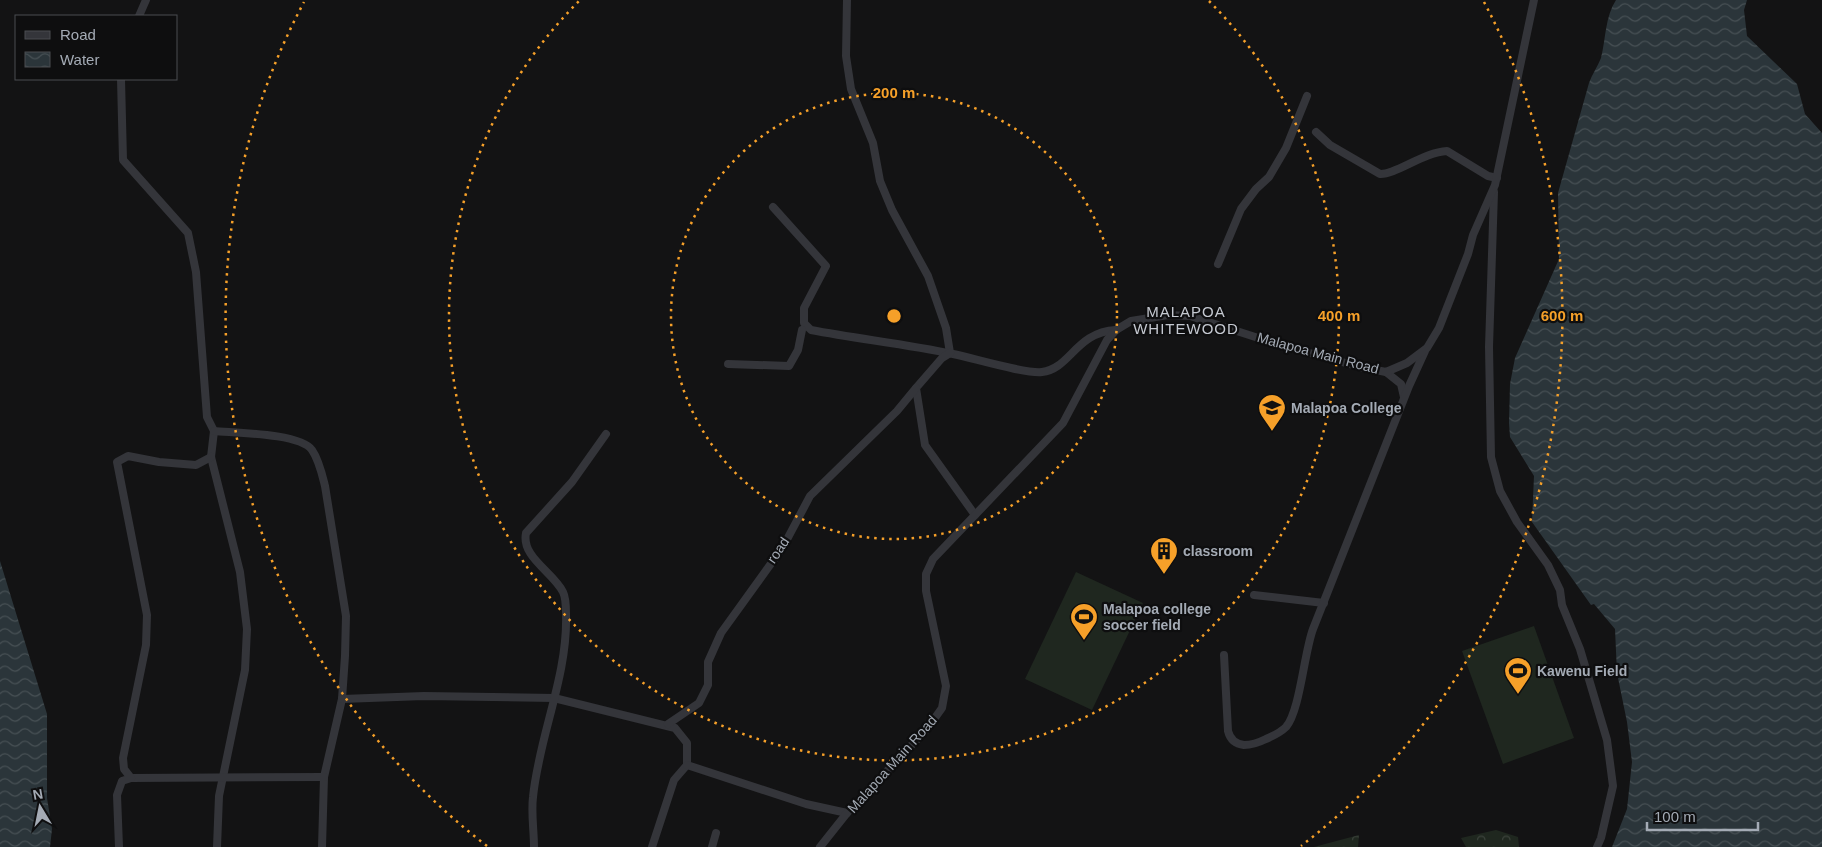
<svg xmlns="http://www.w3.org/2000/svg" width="1822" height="847" viewBox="0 0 1822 847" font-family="Arial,sans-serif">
<defs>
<pattern id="forest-crowns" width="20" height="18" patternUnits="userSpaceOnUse" patternTransform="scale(1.25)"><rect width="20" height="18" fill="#1f271f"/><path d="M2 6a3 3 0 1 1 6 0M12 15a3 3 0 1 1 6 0" fill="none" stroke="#3d443d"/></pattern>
<pattern id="water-waves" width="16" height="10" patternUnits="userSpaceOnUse" patternTransform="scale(1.25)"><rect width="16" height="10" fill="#2b353a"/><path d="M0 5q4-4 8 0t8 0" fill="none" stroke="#475054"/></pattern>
</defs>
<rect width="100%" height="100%" fill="#131314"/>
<g fill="#1f271f">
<polygon points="1076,572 1143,603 1092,710 1025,679"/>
<polygon points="1534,626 1574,738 1503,764 1462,651"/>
</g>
<g fill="url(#forest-crowns)">
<polygon points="1496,830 1518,837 1519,847 1466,847 1461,838"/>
<polygon points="1359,835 1358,847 1314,847"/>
</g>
<g fill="url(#water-waves)">
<path d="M 1616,0 L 1747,0 L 1744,10 L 1747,36 L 1797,84 L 1805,114 L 1822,133 L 1822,847 L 1612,847 L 1627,809 L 1632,762 L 1627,722 L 1617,673 L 1615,629 L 1594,604 L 1591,605 L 1532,522 L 1534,476 L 1510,437 L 1509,423 L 1510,384 L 1515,358 L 1559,259 L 1558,193 L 1589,83 C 1592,74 1598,66 1601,58 C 1606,38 1605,17 1616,0 Z"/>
<polygon points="0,561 47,714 47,798 52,829 50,847 0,847"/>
</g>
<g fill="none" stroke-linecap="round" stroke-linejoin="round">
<g stroke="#34353a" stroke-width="8">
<polyline points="847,0 846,56 851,89 873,143 880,181 892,210 928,276 946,328 950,353"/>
<polyline points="139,16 146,0"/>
<polyline points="121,79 123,160 188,233 196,272 207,417 214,431 211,457 240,572 247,629 245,670 219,796 217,847"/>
<path d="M 1316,132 L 1330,145 L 1380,174 C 1395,175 1424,152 1447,151 L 1488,176 L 1497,178"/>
<polyline points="1494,192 1489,347 1491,457 1500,491 1517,522 1548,565 1560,590 1562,605 1580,649 1607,740 1613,786 1601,838 1597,847"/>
<path d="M 773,207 L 826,266 L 804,308 L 804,323 L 811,330 C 858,339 906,344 953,354 C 973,358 1025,374 1042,372 C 1070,369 1076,332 1116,330"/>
<polyline points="1218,264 1241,209 1256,189 1269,177 1286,148 1307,96"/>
<polyline points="950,353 942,358 916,388 925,445 975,515"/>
<polyline points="728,364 789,366 798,350 802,330"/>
<polyline points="1386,372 1401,384 1404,397"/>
<path d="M 214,431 C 234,433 300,433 312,450 C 319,460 322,474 325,486 L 346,616 L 345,656 L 342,699 L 324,777 L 322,847"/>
<polyline points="1254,595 1324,603"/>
<path d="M 1224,655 L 1228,731 C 1230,739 1235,744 1244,745 C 1251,745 1260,742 1266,739 C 1273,736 1281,732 1286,727 C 1300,711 1304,653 1313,629 L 1409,386 L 1425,351"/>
<polyline points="342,699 424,696 554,698 675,728 687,743 687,765 674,780 652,847"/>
<polyline points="668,724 699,703 708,685 708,662 721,633 783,547 810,496 897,411 916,388"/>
<polyline points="687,765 806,804 847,813"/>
<polyline points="131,778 324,777"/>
<polyline points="119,847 117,795 122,781 131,778 124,769 123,758 146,645 147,615 117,462 128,456 159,462 196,465 211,457"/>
<path d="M 534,847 C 534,831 531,813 533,797 C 539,736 568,676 566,614 C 566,607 566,598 563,592 C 553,572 521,557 526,533 L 572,482 L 606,434"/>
<polyline points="712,847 716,833"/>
<polyline points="820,847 847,813 927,729 942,708 946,686 926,591 926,574 933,559 1063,423 1107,340 1116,330 1131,321 1168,315 1190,316 1274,343 1360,367 1386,372 1407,363 1427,348 1439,328 1468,254 1473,235 1495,185 1534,0"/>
</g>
</g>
<g fill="none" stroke="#f6a029" stroke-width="2.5" stroke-dasharray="2.5 5">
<circle cx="894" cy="316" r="223"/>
<path d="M1209 1A445 445 0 1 1 579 1"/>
<path d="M487 846A668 668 0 0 1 304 2M1484 2A668 668 0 0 1 1301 846"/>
</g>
<defs>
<symbol id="school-pin" viewBox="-11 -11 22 30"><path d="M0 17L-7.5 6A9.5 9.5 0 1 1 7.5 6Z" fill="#f6a029" stroke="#0e0e0f"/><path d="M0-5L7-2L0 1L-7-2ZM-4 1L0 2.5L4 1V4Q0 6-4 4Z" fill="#111"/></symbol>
<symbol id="building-pin" viewBox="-11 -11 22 30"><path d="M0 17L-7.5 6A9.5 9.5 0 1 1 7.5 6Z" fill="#f6a029" stroke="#0e0e0f"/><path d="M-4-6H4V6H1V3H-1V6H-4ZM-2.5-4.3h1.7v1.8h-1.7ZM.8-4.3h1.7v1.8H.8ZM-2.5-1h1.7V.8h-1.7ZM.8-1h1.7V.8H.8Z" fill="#111"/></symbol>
<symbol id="stadium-pin" viewBox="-11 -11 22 30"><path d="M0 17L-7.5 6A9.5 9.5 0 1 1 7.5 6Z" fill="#f6a029" stroke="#0e0e0f"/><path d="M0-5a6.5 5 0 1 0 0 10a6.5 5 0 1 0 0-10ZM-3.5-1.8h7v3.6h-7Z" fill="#111"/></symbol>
</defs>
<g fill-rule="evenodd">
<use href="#school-pin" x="1256" y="392" width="32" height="43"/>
<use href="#building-pin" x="1148" y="535" width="32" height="43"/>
<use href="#stadium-pin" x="1068" y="601" width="32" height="43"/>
<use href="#stadium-pin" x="1502" y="655" width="32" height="43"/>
</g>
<g text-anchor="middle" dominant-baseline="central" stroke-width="4.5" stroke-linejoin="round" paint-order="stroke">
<g font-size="14" fill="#a4abb5" stroke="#0e0e0f">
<text transform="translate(1318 353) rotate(15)">Malapoa Main Road</text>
<text transform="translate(778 550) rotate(-56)">road</text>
<text transform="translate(892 764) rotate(-48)">Malapoa Main Road</text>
</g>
<g font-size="14" font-weight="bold" fill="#a4abb5" stroke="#0e0e0f" text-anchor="start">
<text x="1291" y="408">Malapoa College</text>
<text x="1183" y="551">classroom</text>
<text x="1103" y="609">Malapoa college<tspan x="1103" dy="16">soccer field</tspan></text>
<text x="1537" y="671">Kawenu Field</text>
</g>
<g font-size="15" letter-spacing="1" fill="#c5c9d1" stroke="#0e0e0f">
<text x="1186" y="311">MALAPOA<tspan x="1186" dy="17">WHITEWOOD</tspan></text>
</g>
</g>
<circle cx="894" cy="316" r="8" fill="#f6a029" stroke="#0e0e0f" stroke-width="2.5"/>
<g font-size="15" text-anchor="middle" font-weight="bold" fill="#f6a029" stroke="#0e0e0f" stroke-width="4.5" stroke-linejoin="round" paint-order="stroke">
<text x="894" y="98">200 m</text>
<text x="1339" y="321">400 m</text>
<text x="1562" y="321">600 m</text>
</g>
<rect x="15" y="15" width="162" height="65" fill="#0e0e0f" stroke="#4a4d51"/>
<rect x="25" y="31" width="25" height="8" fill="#34353a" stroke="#4a4d51"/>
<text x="60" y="40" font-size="15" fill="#a4abb5">Road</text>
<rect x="25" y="52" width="25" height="15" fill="url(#water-waves)" stroke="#4a4d51"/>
<text x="60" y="65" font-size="15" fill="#a4abb5">Water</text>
<g transform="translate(40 807) rotate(350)" stroke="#0e0e0f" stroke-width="4" paint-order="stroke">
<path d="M0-4L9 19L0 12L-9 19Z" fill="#a4abb5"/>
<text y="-8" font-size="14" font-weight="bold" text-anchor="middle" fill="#a4abb5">N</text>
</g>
<path d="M1647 822v8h111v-8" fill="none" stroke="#a4abb5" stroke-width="2.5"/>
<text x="1654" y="822" font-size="15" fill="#a4abb5" stroke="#0e0e0f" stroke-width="4" paint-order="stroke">100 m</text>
</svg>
